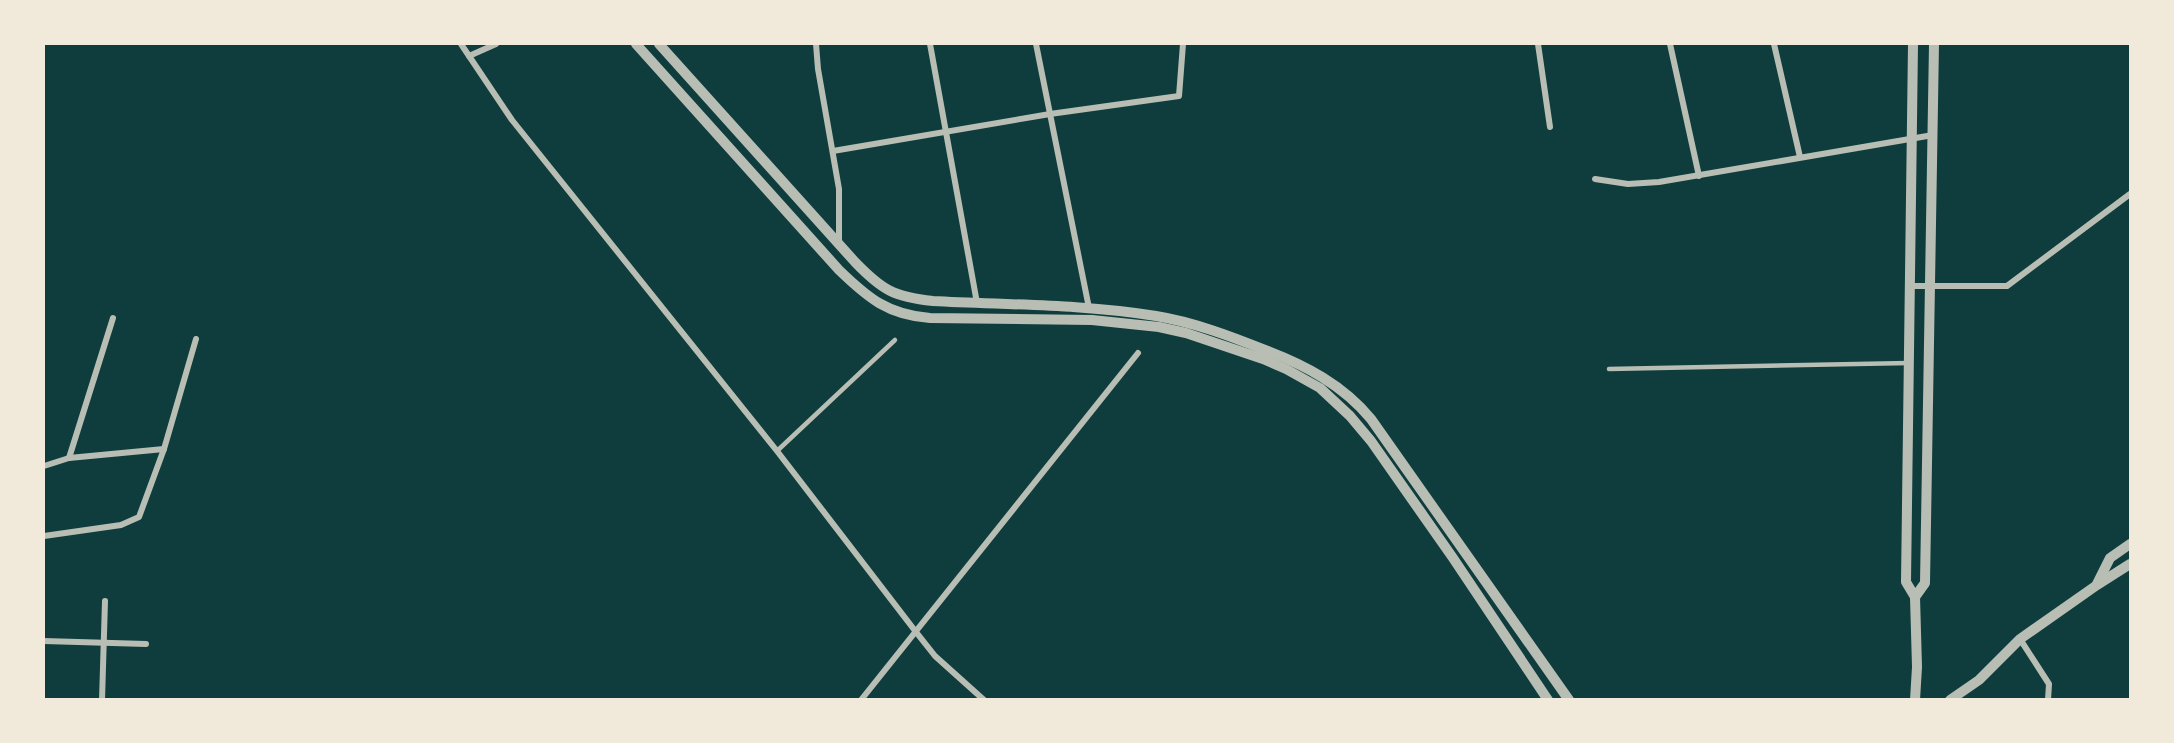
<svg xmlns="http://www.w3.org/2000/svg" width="2174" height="743" viewBox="0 0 2174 743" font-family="Mulish,sans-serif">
<rect width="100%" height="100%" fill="#0f3d3e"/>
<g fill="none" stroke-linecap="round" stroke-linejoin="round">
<g stroke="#b8beb3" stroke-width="4.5">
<polyline points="1609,369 1909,363"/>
<polyline points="777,451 895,340"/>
</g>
<g stroke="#b8beb3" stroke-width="6">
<polyline points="461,44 512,120 777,451 916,632 935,656 984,700"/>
<polyline points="816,44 818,69 839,189 839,244"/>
<polyline points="930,44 977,303"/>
<polyline points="1036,44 1089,308"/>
<polyline points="1538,44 1550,127"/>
<polyline points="1670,44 1699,176"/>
<polyline points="1774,44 1800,157"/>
<polyline points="469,56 496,44"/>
<polyline points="833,151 1050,114 1179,96 1183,44"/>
<polyline points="1595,179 1628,184 1659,182 1933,135"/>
<polyline points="1910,286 2007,286 2130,194"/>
<polyline points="69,458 113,318"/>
<polyline points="44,466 69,458 164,449"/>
<polyline points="44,536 121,525 139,517 164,449 196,339"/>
<polyline points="2020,639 2049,684 2048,700"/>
<polyline points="44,641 146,644"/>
<polyline points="102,700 105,601"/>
<polyline points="861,700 1138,353"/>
</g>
<g stroke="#b8beb3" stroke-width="10">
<path d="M 636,44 L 839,270 C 868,298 888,315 930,318 L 1092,320 L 1159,327 L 1186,333 L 1263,359 L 1286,369 L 1320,388 L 1350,416 L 1371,441 L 1453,558 L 1548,700"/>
<path d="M 659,44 L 855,262 C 882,290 894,297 933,301 C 1007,305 1083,304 1156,316 C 1193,322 1230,336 1265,350 C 1305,365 1343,385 1371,419 L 1569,700"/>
<polyline points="1913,44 1906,582 1915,597 1917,667 1915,700"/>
<polyline points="2097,584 2110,558 2130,544"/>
<polyline points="1915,597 1925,583 1934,44"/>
<polyline points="1950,700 1979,680 2020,639 2097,585 2130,564"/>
</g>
</g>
<rect width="2174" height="743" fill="none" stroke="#f1e9da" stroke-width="90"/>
</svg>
